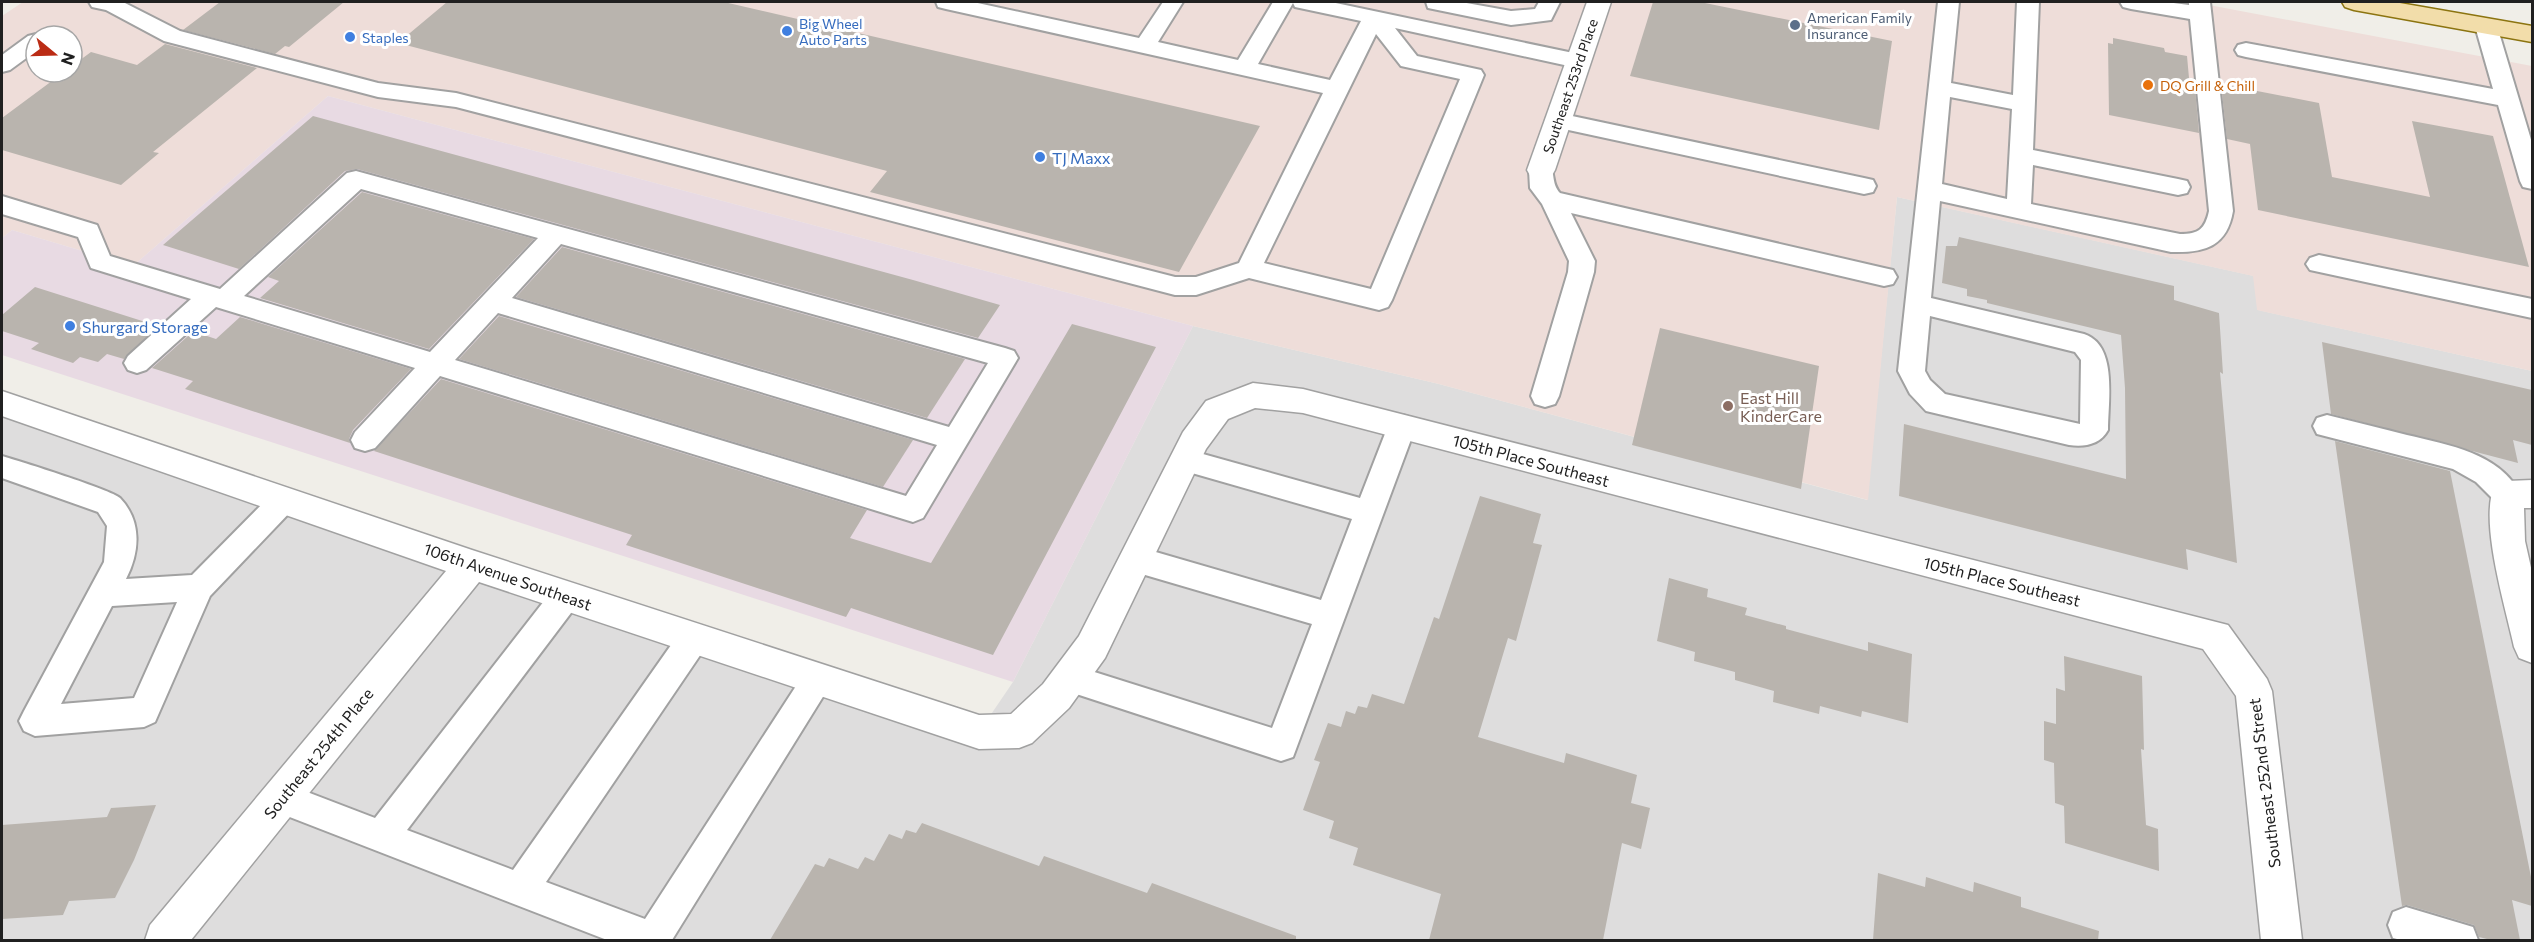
<svg xmlns="http://www.w3.org/2000/svg" width="2534" height="942" viewBox="0 0 2534 942" font-family="Commissioner,sans-serif">
<rect width="100%" height="100%" fill="#f0eee8"/>
<polygon fill="#dedddd" points="1897,197 2254,276 2258,310 2532,371 2532,940 2,940 2,401 979,732 1013,682 1193,326 1439,384 1867,500"/>
<path fill="#eeddd9" fill-rule="evenodd" d="M 23,2 L 2193,2 L 2532,66 L 2532,371 L 2257,310 L 2253,276 L 1897,197 L 1868,500 L 1439,384 L 1193,326 L 328,96 L 133,266 L 12,230 L 2,238 L 2,16 ZM 36,36 L 72,36 L 72,72 L 36,72 Z"/>
<polygon fill="#e8dae3" points="328,96 1193,326 1013,682 2,355 2,238 12,230 133,266"/>
<g fill="#b9b4ae">
<polygon points="220,2 344,2 289,47 285,46 275,54 183,30"/>
<polygon points="447,2 724,2 1260,126 1179,272 870,192 887,171 398,43"/>
<polygon points="1653,2 1700,2 1892,41 1879,130 1630,76"/>
<polygon points="2113,38 2164,48 2165,52 2187,56 2189,78 2194,78 2199,133 2109,115 2108,43 2113,44"/>
<polygon points="165,44 257,68 153,152 159,153 121,185 2,150 2,118 64,72 72,72 72,66 91,52 137,65"/>
<polygon points="2221,84 2319,103 2332,177 2430,197 2412,121 2493,136 2529,267 2258,210 2250,144 2227,139"/>
<polygon points="313,116 913,280 1000,305 978,338 357,169 345,171 239,269 163,245"/>
<polygon points="362,192 534,239 429,349 260,298 279,281 268,277"/>
<polygon points="1959,237 2174,286 2174,300 2219,313 2223,374 2220,372 2237,563 2186,549 2188,570 1899,496 1904,424 2126,479 2125,388 2121,335 1987,303 1987,300 1967,296 1967,289 1942,283 1946,246 1957,246"/>
<polygon points="562,247 965,359 927,418 516,297"/>
<polygon points="35,287 158,326 124,359 107,354 98,362 80,357 73,363 31,349 39,343 2,331 2,315"/>
<polygon points="499,316 913,440 883,487 459,359"/>
<polygon points="240,317 411,369 353,430 349,439 350,443 185,389 193,381 152,368 188,336 196,338 201,334 216,339"/>
<polygon points="1072,324 1156,347 993,655 851,608 846,617 626,545 632,535 374,451 441,379 867,510 850,538 931,563"/>
<polygon points="1660,328 1819,366 1801,489 1632,445"/>
<polygon points="2322,342 2532,390 2532,445 2513,440 2518,463 2331,414"/>
<polygon points="2335,441 2450,471 2532,882 2532,906 2512,900 2520,940 2491,940 2479,937 2474,925 2407,905 2402,906"/>
<polygon points="1480,496 1541,514 1533,543 1542,545 1516,641 1508,638 1478,737 1564,763 1566,753 1637,775 1631,803 1650,808 1641,849 1622,843 1603,940 1429,940 1441,894 1353,865 1358,848 1329,838 1334,821 1303,810 1320,762 1314,760 1328,723 1341,727 1346,711 1355,714 1358,706 1367,708 1372,694 1404,704 1434,617 1439,619"/>
<polygon points="1669,578 1708,589 1707,597 1747,608 1745,615 1786,626 1786,629 1868,651 1868,642 1912,654 1908,723 1862,711 1861,717 1820,706 1819,714 1773,702 1774,691 1735,680 1735,672 1694,661 1695,652 1657,641"/>
<polygon points="2064,656 2142,676 2144,750 2141,749 2146,825 2158,829 2159,871 2065,843 2064,806 2055,803 2054,763 2044,760 2044,721 2056,724 2056,688 2065,691"/>
<polygon points="156,805 134,860 115,898 69,901 63,915 2,919 2,825 107,817 111,808"/>
<polygon points="922,823 1039,866 1044,856 1147,893 1152,883 1296,936 1296,940 770,940 815,864 824,867 829,858 858,869 865,857 874,861 889,834 902,839 906,830 916,833"/>
<polygon points="1878,873 1925,887 1926,877 1973,892 1974,882 2021,897 2021,907 2099,931 2098,940 1873,940"/>
</g>
<g fill="none" stroke-linecap="round" stroke-linejoin="round">
<defs>
<g id="lane">
<path d="M 89,2 L 123,2 L 180,31 L 378,83 L 456,93 L 1175,277 L 1196,277 L 1239,263 L 1323,93 L 946,9 L 938,7 L 936,2 L 973,2 L 1139,38 L 1163,2 L 1183,2 L 1158,42 L 1238,60 L 1273,2 L 1331,2 L 1578,54 L 1586,56 L 1589,61 L 1586,66 L 1578,68 L 1395,28 L 1417,56 L 1481,70 L 1484,75 L 1392,300 L 1388,307 L 1379,310 L 1249,278 L 1196,295 L 1175,295 L 456,107 L 378,97 L 164,41 L 106,10 L 92,7 ZM 1293,3 L 1295,7 L 1361,21 L 1330,80 L 1258,64 ZM 1376,34 L 1401,66 L 1460,79 L 1371,289 L 1264,263 Z"/>
<polygon points="1426,2 1461,2 1511,11 1535,9 1539,2 1560,2 1551,20 1511,25 1428,8"/>
<path d="M 1938,2 L 1959,2 L 1951,83 L 2013,95 L 2017,2 L 2039,2 L 2033,150 L 2178,179 L 2187,181 L 2190,187 L 2187,193 L 2178,195 L 2033,165 L 2031,204 L 2180,234 C 2199,234 2205,229 2209,211 L 2190,19 L 2131,9 L 2123,7 L 2120,2 L 2166,2 L 2189,5 L 2189,2 L 2210,2 L 2233,211 C 2227,247 2204,253 2171,252 L 1940,201 L 1931,298 L 2084,334 C 2118,345 2108,401 2108,430 C 2100,445 2084,447 2069,445 L 1926,411 L 1910,394 L 1898,371 ZM 1950,97 L 2012,109 L 2007,199 L 1942,184 ZM 1930,316 L 2075,352 L 2081,360 L 2080,424 L 1945,394 L 1930,380 L 1925,371 Z"/>
<polygon points="2486,19 2494,21 2497,26 2532,143 2532,189 2523,187 2520,181 2498,105 2246,57 2238,55 2235,50 2238,45 2246,43 2493,89 2475,26 2478,21"/>
<polygon points="36,34 43,36 36,36 36,51 10,70 2,72 2,55 28,36"/>
<polygon points="1558,113 1864,178 1873,180 1876,186 1873,192 1864,194 1550,126 1546,121 1550,116"/>
<path d="M 1541,162 L 1549,164 C 1556,175 1551,183 1560,193 L 1884,268 L 1893,270 L 1897,277 L 1893,284 L 1884,286 L 1571,213 L 1595,261 L 1594,272 L 1559,396 L 1555,404 L 1545,407 L 1535,404 L 1531,396 L 1568,272 L 1569,261 L 1542,204 L 1530,188 L 1529,170 L 1533,164 Z"/>
<path d="M 356,171 L 1005,348 L 1014,351 L 1018,358 L 923,518 L 913,522 L 440,376 L 375,448 L 365,451 L 355,448 L 351,440 L 355,432 L 415,368 L 216,307 L 146,370 L 137,373 L 128,370 L 124,363 L 128,356 L 191,299 L 91,268 L 78,237 L 2,214 L 2,196 L 97,225 L 110,256 L 220,289 L 347,173 ZM 361,189 L 538,238 L 430,352 L 244,296 ZM 561,244 L 988,363 L 949,427 L 512,298 ZM 498,313 L 937,445 L 906,496 L 455,360 Z"/>
<polygon points="2319,255 2532,299 2532,318 2310,270 2306,264 2310,258"/>
<polygon points="1402,415 1412,418 1416,426 1293,757 1281,761 1058,688 1053,678 1058,668 1069,664 1272,728 1312,624 1135,572 1124,568 1120,559 1124,550 1135,546 1321,600 1352,519 1185,471 1175,468 1171,460 1175,452 1185,449 1360,498 1388,426 1392,418"/>
<path d="M 2327,415 C 2354,422 2381,428 2407,435 C 2449,445 2500,453 2521,495 L 2517,503 L 2507,507 L 2497,503 L 2476,482 L 2453,469 L 2317,434 L 2313,426 L 2317,418 Z"/>
<path d="M 2,456 C 19,461 112,490 120,498 C 142,521 140,552 126,579 L 192,575 L 274,492 L 284,488 L 294,492 L 298,500 L 294,508 L 210,596 L 155,722 L 144,727 L 35,736 L 24,731 L 19,721 L 24,711 L 104,562 L 107,526 L 98,512 L 2,478 ZM 177,602 L 134,698 L 61,704 L 112,606 Z"/>
<polygon points="566,583 577,587 581,596 577,605 407,830 513,870 683,628 694,624 705,628 710,638 705,648 546,882 645,919 807,669 818,665 829,669 834,679 672,940 607,940 269,809 264,798 269,787 281,782 375,818 555,587"/>
<polygon points="2406,907 2473,927 2478,940 2401,940 2393,938 2388,925 2393,912"/>
</g>
<g id="street">
<polygon points="1587,2 1611,2 1555,170 1551,177 1541,179 1531,177 1527,170"/>
<polygon points="1253,383 1303,389 2228,625 2267,679 2272,691 2302,940 2261,940 2236,696 2203,649 1303,413 1255,408 1228,419 1206,449 1105,658 1069,708 1032,743 1019,748 979,749 479,582 191,940 145,940 150,925 446,571 2,416 2,391 472,550 979,715 1011,714 1043,684 1079,636 1183,432 1206,401"/>
<path d="M 2532,480 L 2532,508 L 2524,508 L 2525,541 L 2532,572 L 2532,663 L 2519,658 L 2514,647 C 2506,609 2478,519 2495,485 L 2507,481 Z"/>
</g>
<polygon id="primary" points="2342,2 2394,2 2532,26 2532,42 2354,10 2345,7"/>
</defs>
<use href="#lane" stroke="#a1a1a1" stroke-width="4"/>
<use href="#street" stroke="#a1a1a1" stroke-width="3"/>
<use href="#primary" stroke="#8c7410" stroke-width="3"/>
<use href="#lane" fill="#fff" fill-rule="evenodd"/>
<use href="#street" fill="#fff" fill-rule="evenodd"/>
<use href="#primary" fill="#f2ddaa" fill-rule="evenodd"/>
</g>
<circle fill="#5c6f8a" stroke="#fff" stroke-width="2" cx="1795" cy="25" r="6"/>
<g fill="#3f7fe0" stroke="#fff" stroke-width="2">
<circle cx="787" cy="31" r="6"/>
<circle cx="350" cy="37" r="6"/>
<circle cx="1040" cy="157" r="6"/>
<circle cx="70" cy="326" r="6"/>
</g>
<circle fill="#e8710a" stroke="#fff" stroke-width="2" cx="2148" cy="85" r="6"/>
<circle fill="#8d6e63" stroke="#fff" stroke-width="2" cx="1728" cy="406" r="6"/>
<g text-anchor="middle" dominant-baseline="central" stroke-width="6" stroke-linejoin="round" paint-order="stroke">
<g font-size="14" fill="#4e5e75" stroke="#fff" text-anchor="start">
<text x="1807" y="17">American Family<tspan x="1807" dy="16">Insurance</tspan></text>
</g>
<g font-size="14" fill="#366cbe" stroke="#fff" text-anchor="start">
<text x="799" y="23">Big Wheel<tspan x="799" dy="16">Auto Parts</tspan></text>
<text x="362" y="37">Staples</text>
</g>
<g font-size="14" fill="#c56008" stroke="#fff" text-anchor="start">
<text x="2160" y="85">DQ Grill &amp; Chill</text>
</g>
<g font-size="14" fill="#202020" stroke="#fff">
<text transform="translate(1570 86) rotate(-71)">Southeast 253rd Place</text>
</g>
<g font-size="16" fill="#366cbe" stroke="#fff" text-anchor="start">
<text x="1052" y="157">TJ Maxx</text>
<text x="82" y="326">Shurgard Storage</text>
</g>
<g font-size="16" fill="#785e54" stroke="#fff" text-anchor="start">
<text x="1740" y="397">East Hill<tspan x="1740" dy="18">KinderCare</tspan></text>
</g>
<g font-size="16" fill="#202020" stroke="#fff">
<text transform="translate(1531 460) rotate(15)">105th Place Southeast</text>
<text transform="translate(508 576) rotate(19)">106th Avenue Southeast</text>
<text transform="translate(2002 581) rotate(14)">105th Place Southeast</text>
<text transform="translate(318 753) rotate(-51)">Southeast 254th Place</text>
<text transform="translate(2264 783) rotate(-97)">Southeast 252nd Street</text>
</g>
</g>
<rect width="2534" height="942" fill="none" stroke="#202020" stroke-width="6"/>
<g transform="translate(54 54) rotate(109)"><circle r="28" fill="#ffffff" stroke="#a6a6a6" stroke-width="1.5"/>
<path d="M0-4.5L10 22L0 15L-10 22Z" fill="#bb2c15"/>
<text y="-9" font-size="16" font-weight="bold" text-anchor="middle" fill="#202020">N</text>
</g>
</svg>
